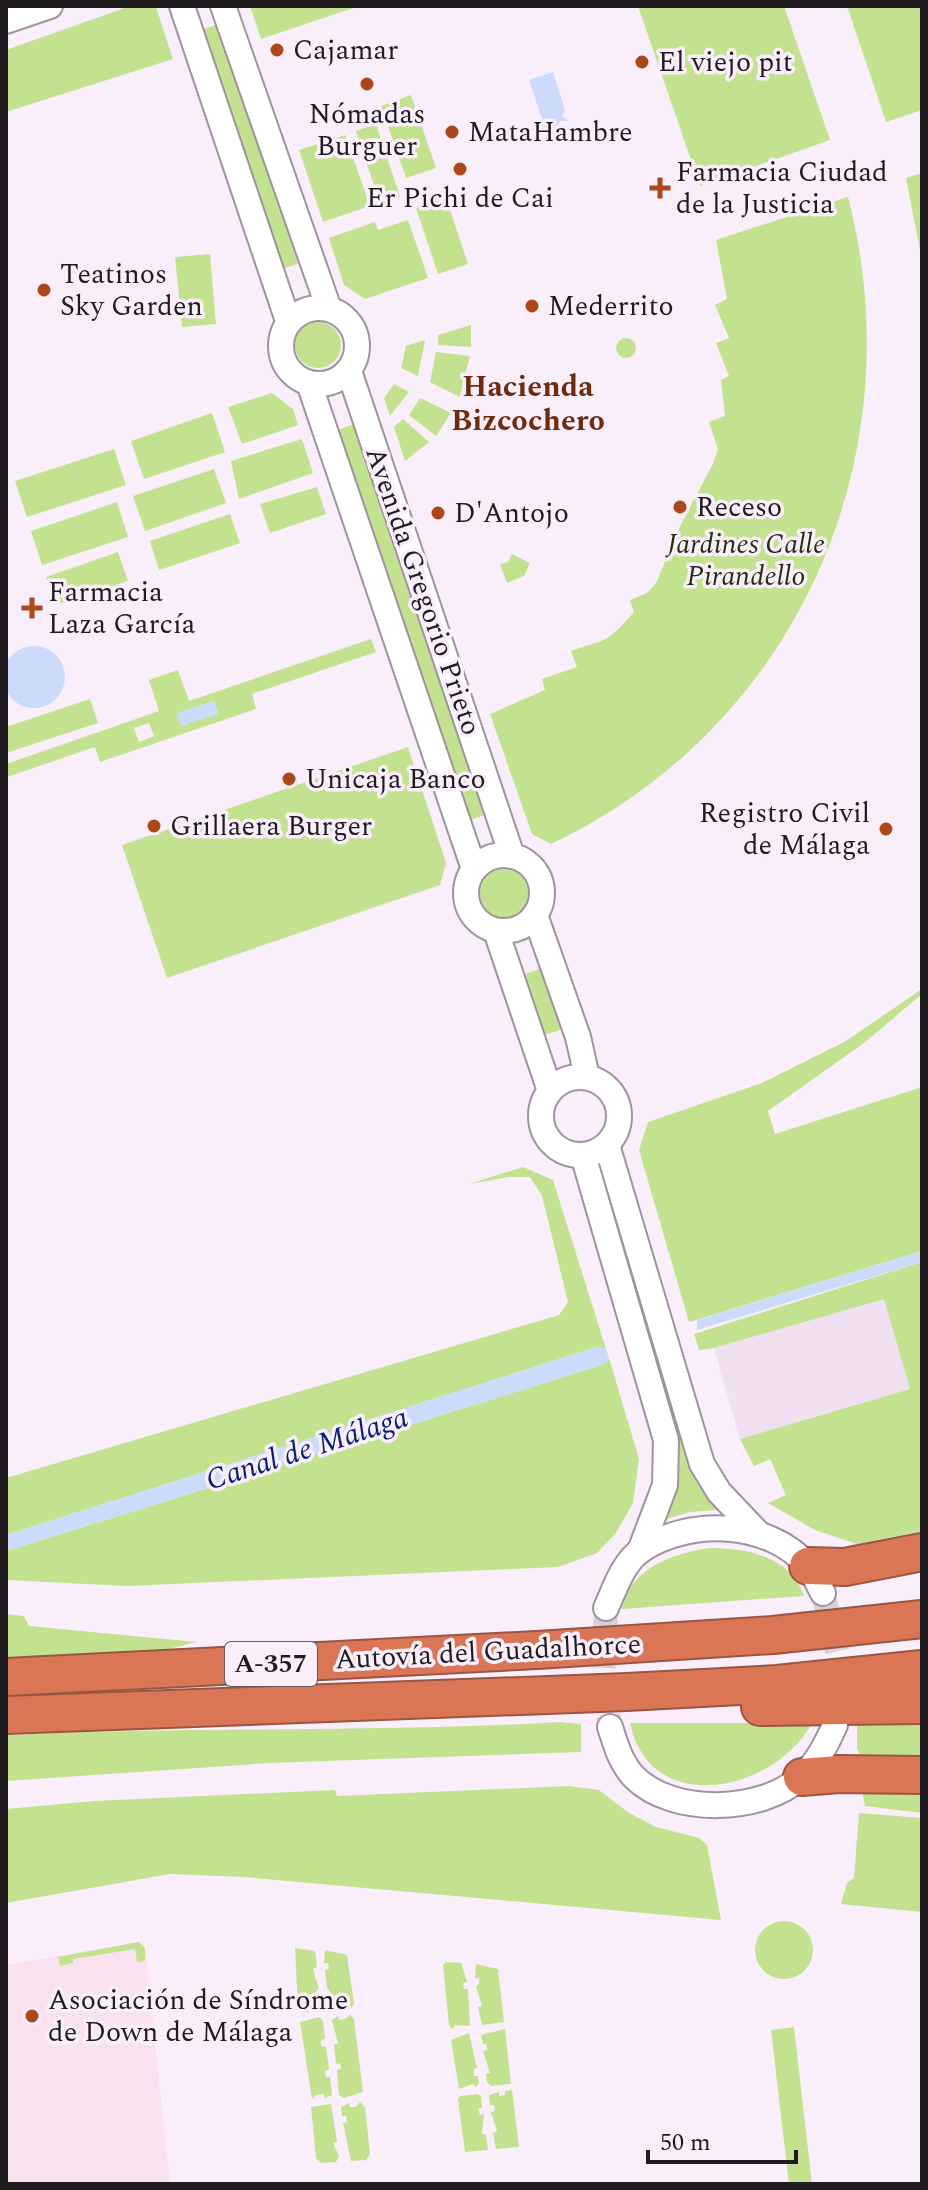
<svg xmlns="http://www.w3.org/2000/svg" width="928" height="2190" viewBox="0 0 928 2190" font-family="Spectral,serif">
<rect width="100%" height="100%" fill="#faeefb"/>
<polygon fill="#f9e1ed" points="138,1942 145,1948 170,2184 6,2184 6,1965"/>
<polygon fill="#f1dff2" points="884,1298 910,1389 740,1439 714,1348"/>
<g fill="#c2e28f" fill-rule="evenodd">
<polygon points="130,6 156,7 173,59 6,112 6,50"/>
<polygon points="250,6 359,6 261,39"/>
<polygon points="638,6 784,6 830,140 700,186"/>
<polygon points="847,6 922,6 922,110 886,122"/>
<polygon points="221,23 302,262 280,270 199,31"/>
<polygon points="411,95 436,168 406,178 381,106"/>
<polygon points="376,124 400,197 380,203 356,131"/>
<polygon points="345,135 370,206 323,222 299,150"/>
<polygon points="922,173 922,260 906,178"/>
<path d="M 848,197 C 916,458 796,728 551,844 L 532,834 L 490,714 L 545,690 L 542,679 L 577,667 L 571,651 C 608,638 606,644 634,612 L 630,600 L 647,593 L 656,583 L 681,524 L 713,464 L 718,449 L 709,422 L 725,416 L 721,380 L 729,376 L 716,343 L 729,338 L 715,305 L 727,299 L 716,240 Z"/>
<polygon points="446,198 468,264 438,274 416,208"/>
<polygon points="408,220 428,278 365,299 344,285 329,238 375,222 378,230"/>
<polygon points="210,254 216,324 182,327 175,257"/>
<circle cx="318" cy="345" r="23"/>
<polygon points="471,325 471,347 438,345 438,335"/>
<circle cx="626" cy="348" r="10"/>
<polygon points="425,340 418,376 401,368 406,346"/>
<polygon points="436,352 470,356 460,397 430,382"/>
<polygon points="394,384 409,392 390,416 384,398"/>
<polygon points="272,393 293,409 298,425 242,444 228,407"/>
<polygon points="420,398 451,413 436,436 409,415"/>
<polygon points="212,413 225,452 144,479 131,441"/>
<polygon points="403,419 429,442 405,461 394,427"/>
<polygon points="357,423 490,813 468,821 335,431"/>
<polygon points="302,439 313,473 239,499 231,461"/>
<polygon points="114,449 126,485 27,517 15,481"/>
<polygon points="214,469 226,503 145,531 133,496"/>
<polygon points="317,487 326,514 270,533 260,504"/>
<polygon points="117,502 128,537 42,565 31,531"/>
<polygon points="230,514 240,543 159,570 150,541"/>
<polygon points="118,552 128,581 56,605 46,577"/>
<polygon points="512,554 530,563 524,576 507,583 500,564 508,562"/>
<path d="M 371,639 L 376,652 L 252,694 L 256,709 L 100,762 L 95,747 L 7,777 L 6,764 L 159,711 L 149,680 L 178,670 L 189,701 ZM 214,701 L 218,713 L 181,725 L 178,714 ZM 149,723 L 154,736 L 139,742 L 134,728 Z"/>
<polygon points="90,699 98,723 6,753 6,727"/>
<polygon points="408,747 446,863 440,885 167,978 122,845"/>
<circle cx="504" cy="893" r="24"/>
<polygon points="542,968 563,1029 541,1036 520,976"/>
<polygon points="922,989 922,994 864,1043 768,1111 775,1134 922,1087 922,1251 689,1322 639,1150 648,1122 762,1083 846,1041"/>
<polygon points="523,1167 553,1180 606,1349 597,1347 6,1535 6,1478 559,1315 568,1302 542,1196 530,1177 509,1177 469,1184"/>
<polygon points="609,1189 687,1459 696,1482 717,1510 690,1512 663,1520 673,1494 605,1190"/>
<polygon points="922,1262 922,1531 857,1544 815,1530 768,1503 786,1495 770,1459 754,1466 740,1439 910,1389 884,1299 714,1348 699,1350 694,1334"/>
<polygon points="609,1358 639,1459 633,1503 616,1533 597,1553 558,1567 127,1586 6,1580 6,1551 605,1364"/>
<path d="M 710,1548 C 746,1548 791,1556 804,1596 L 622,1609 C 629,1568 674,1553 710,1548 Z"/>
<polygon points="6,1614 24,1616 29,1626 197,1642 156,1652 6,1657"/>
<path d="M 560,1722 L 581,1724 L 581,1752 L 269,1763 L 6,1781 L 6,1735 C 191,1726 375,1733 560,1722 Z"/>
<polygon points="865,1722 922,1724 922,1762 861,1757 857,1748 857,1725"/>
<path d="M 630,1723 L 812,1723 C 775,1792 650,1819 630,1723 Z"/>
<polygon points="569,1786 599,1790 629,1813 656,1827 699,1838 707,1845 721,1920 244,1877 170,1874 6,1903 6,1809 95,1801 335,1790 337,1796"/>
<polygon points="861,1786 922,1794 922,1813 865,1806"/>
<polygon points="859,1813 922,1818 922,1912 841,1904 847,1883 854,1878"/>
<circle cx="784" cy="1950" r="29"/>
<polygon points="139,1942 145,1948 145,1961 137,1962 135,1949 73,1959 73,1963 60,1966 58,1957"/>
<polygon points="295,1948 315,1951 317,1967 313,1969 319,1989 316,1990 322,2008 319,2011 302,2013 298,2009"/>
<polygon points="325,1950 347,1955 354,2004 350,2009 333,2011 330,2007 328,1995 332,1994 327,1988 325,1970 329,1969 328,1963 324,1963"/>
<polygon points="446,1962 461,1963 467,1982 463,1983 464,1989 468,1989 470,2026 456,2025 452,2029 449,2025 443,1965"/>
<polygon points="476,1964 498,1969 504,2022 482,2025 478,2007 482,2006 476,1986 479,1984 479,1978 475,1978"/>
<polygon points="350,2015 354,2019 363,2092 344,2098 339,2095 337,2070 341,2069 340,2063 336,2064 334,2045 338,2043 332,2020 338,2016 339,2020 345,2019"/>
<polygon points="319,2017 323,2021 325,2039 321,2040 321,2046 326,2047 329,2069 325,2071 326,2077 330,2077 332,2095 325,2098 324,2094 316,2095 312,2099 300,2022"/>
<polygon points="794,2027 812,2184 789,2184 771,2030"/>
<polygon points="505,2029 511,2084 491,2086 487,2082 486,2074 490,2073 483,2051 487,2050 486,2044 483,2044 481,2035"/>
<polygon points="469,2033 477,2068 474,2069 474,2076 478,2076 479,2083 477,2087 472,2084 459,2089 451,2040"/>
<polygon points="512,2090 519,2147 496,2149 493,2133 497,2131 491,2112 495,2111 494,2105 490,2105 489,2095 499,2092 499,2096 505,2095 505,2091"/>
<polygon points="477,2094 481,2096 482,2108 478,2109 480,2115 484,2114 482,2134 486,2135 488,2150 465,2152 458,2099 460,2096"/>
<polygon points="360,2102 365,2107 370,2154 366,2160 351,2161 343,2123 347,2122 346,2116 342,2116 341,2107 349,2103 350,2107 356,2107"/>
<polygon points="331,2104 337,2142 333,2143 339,2156 336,2162 321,2163 316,2158 311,2107"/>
</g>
<g fill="#ccdbfb">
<polygon points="553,72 565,110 562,116 569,121 560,121 557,127 546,131 529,80"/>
<circle cx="34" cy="677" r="31"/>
<polygon points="214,701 218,714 181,726 177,713"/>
<polygon points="922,1251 922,1262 697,1330 697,1320"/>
<polygon points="597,1347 606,1349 609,1358 605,1364 6,1551 6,1535"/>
</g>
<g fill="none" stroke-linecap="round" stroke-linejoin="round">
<g stroke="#d9ceda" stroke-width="24" stroke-dasharray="24 12" stroke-linecap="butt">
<polyline points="823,1593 838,1655 837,1691"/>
<polyline points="606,1608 603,1682 610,1727"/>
</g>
<defs>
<g id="minor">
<polyline points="182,6 288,321"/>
<polyline points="223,6 329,309"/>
<polyline points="6,21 50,6"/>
<circle cx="319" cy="346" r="38"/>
<polyline points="349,371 512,856"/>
<polyline points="310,386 474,869"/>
<circle cx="504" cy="893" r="38"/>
<polyline points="535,915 578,1037 587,1077"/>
<polyline points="496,931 550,1091"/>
<circle cx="580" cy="1116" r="39"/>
<polyline points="607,1145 702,1464 719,1492 757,1532"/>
<polyline points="583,1155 666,1440 665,1485 640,1551"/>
<path d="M 606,1608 C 615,1588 623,1563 641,1550 C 689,1518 769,1520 808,1566 C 814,1573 818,1585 823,1593"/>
<path d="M 610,1727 C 616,1745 620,1762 634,1777 C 673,1816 762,1813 801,1777 C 817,1763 826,1745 835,1725"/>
</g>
<g id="highway">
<polyline points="808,1566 845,1567 922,1552"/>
<polyline points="6,1677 537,1650 773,1635 922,1619"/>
<polyline points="760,1707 922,1705"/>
<polyline points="6,1715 627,1692 777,1684 922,1669"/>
<polyline points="802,1777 839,1774 922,1775"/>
</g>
</defs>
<use href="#minor" stroke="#9e939f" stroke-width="28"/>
<use href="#highway" stroke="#995642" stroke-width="40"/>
<use href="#minor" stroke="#fff" stroke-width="24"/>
<use href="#highway" stroke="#da7655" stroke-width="36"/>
</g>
<g fill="#ab4718" stroke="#faeefb" stroke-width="3">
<circle cx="277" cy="50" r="8"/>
<circle cx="642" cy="62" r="8"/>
<circle cx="367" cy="84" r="8"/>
<circle cx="452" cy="132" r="8"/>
<circle cx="460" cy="169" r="8"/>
<path d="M656 176h8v8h8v8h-8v8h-8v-8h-8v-8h8z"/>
<circle cx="44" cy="290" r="8"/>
<circle cx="532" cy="306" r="8"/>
<circle cx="680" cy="507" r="8"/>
<circle cx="438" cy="513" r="8"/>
<path d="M28 596h8v8h8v8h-8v8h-8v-8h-8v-8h8z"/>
<circle cx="289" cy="779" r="8"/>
<circle cx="154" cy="826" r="8"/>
<circle cx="886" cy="829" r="8"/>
<circle cx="32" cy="2016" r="8"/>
</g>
<g text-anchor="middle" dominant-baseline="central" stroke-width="7" stroke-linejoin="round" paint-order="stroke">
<rect fill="#faeefb" stroke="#615a61" stroke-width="2" x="225" y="1642" width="92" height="44" rx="6"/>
<g font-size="26" font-weight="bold" fill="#1f1b1f">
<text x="271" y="1664">A-357</text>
</g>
<g font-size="28" fill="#1f1b1f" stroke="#faeefb" text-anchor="start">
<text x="293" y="50">Cajamar</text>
<text x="658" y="62">El viejo pit</text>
<text x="367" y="114" text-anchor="middle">Nómadas<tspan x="367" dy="32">Burguer</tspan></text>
<text x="468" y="132">MataHambre</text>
<text x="676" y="172">Farmacia Ciudad<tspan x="676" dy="32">de la Justicia</tspan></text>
<text x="460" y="198" text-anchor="middle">Er Pichi de Cai</text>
<text x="60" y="274">Teatinos<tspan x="60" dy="32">Sky Garden</tspan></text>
<text x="548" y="306">Mederrito</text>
<text x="696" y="507">Receso</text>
<text x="454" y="513">D'Antojo</text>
<text x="48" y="592">Farmacia<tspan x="48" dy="32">Laza García</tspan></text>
<text x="305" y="779">Unicaja Banco</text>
<text x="870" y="813" text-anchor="end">Registro Civil<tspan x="870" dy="32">de Málaga</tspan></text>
<text x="170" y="826">Grillaera Burger</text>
<text x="48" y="2000">Asociación de Síndrome<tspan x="48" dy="32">de Down de Málaga</tspan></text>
</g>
<g font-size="28" font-style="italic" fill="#24300c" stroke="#faeefb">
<text x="746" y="544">Jardines Calle<tspan x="746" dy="32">Pirandello</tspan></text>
</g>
<g font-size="28" fill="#1f1b1f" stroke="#faeefb">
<text transform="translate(423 591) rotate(71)">Avenida Gregorio Prieto</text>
<text transform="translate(488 1652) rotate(-3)">Autovía del Guadalhorce</text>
</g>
<g font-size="30" font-weight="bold" fill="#6d2c10" stroke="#faeefb">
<text x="528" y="387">Hacienda<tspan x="528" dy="34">Bizcochero</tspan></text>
</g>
<g font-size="30" font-style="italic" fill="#071f74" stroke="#faeefb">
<text transform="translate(307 1449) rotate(-18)">Canal de Málaga</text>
</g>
</g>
<rect width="928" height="2190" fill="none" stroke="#1f1b1f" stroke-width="16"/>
<path d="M648 2150v12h148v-12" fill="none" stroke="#1f1b1f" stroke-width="4"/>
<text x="660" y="2150" font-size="24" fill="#1f1b1f" stroke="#faeefb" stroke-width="6" paint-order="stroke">50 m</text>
</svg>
